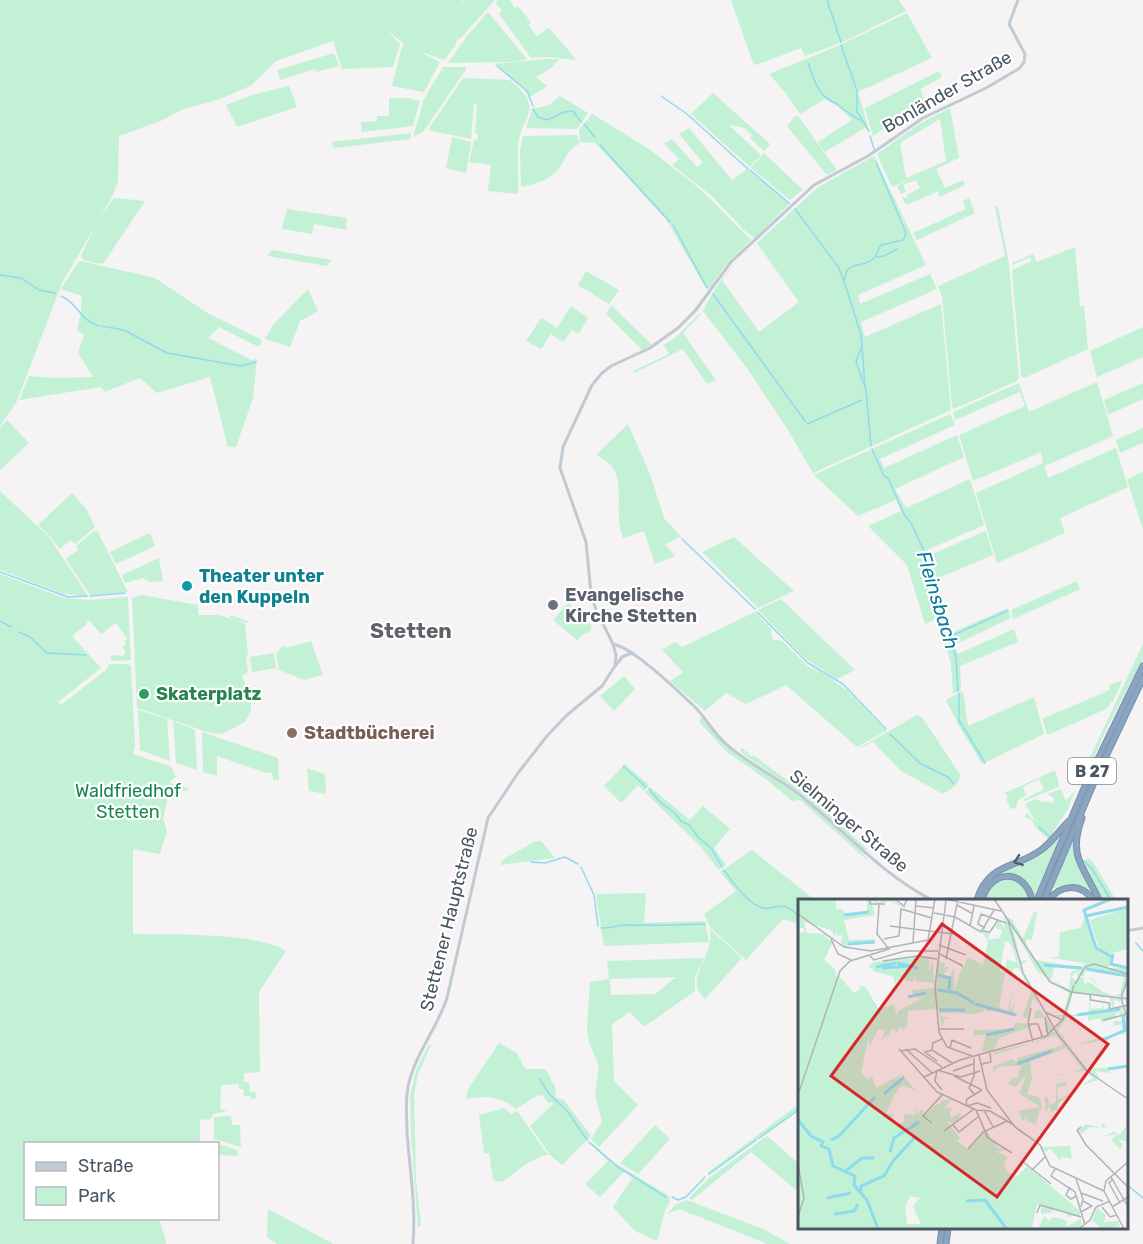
<svg xmlns="http://www.w3.org/2000/svg" width="1143" height="1244" viewBox="0 0 1143 1244" font-family="Rubik,sans-serif">
<rect width="100%" height="100%" fill="#f5f3f3"/>
<g fill="#c3f1d5" fill-rule="evenodd">
<polygon points="0,0 462,0 462,6 463,0 495,0 460,39 458,38 455,46 444,60 418,51 440,62 424,92 392,86 402,46 405,45 388,30 400,45 393,67 342,69 333,41 276,61 252,85 223,98 181,110 163,120 119,136 118,181 112,197 62,283 17,401 0,426"/>
<polygon points="497,0 509,0 515,8 518,6 531,22 528,25 537,36 549,28 575,58 574,60 548,57 531,58 499,14 502,11 496,3"/>
<polygon points="731,0 899,0 906,11 843,42 805,56 801,48 756,65 753,63"/>
<polygon points="488,12 527,59 514,62 448,63 466,37"/>
<polygon points="907,13 932,58 858,92 868,126 825,152 818,142 852,120 839,107 825,99 800,114 784,91 769,74 840,45"/>
<polygon points="334,53 339,66 316,72 315,69 280,80 277,70"/>
<polygon points="546,59 559,59 551,68 536,77 547,86 530,97 521,86 494,64"/>
<polygon points="443,67 466,67 465,71 423,132 413,137 424,99"/>
<polygon points="939,71 942,77 920,89 925,101 873,136 865,108"/>
<path d="M 463,78 L 510,80 C 547,112 521,112 518,147 C 517,162 519,178 518,194 L 488,191 L 491,165 L 469,162 L 474,140 L 477,141 L 478,134 L 475,133 L 477,104 L 474,104 L 471,139 L 428,130 Z"/>
<polygon points="289,86 297,107 237,127 226,105 252,95"/>
<polygon points="713,93 770,144 764,151 750,138 752,135 744,128 731,125 730,126 761,155 750,167 691,114"/>
<polygon points="560,96 588,113 577,129 526,128 532,109 549,105"/>
<polygon points="389,98 408,98 420,101 413,126 362,132 361,122 377,121 377,116 389,116"/>
<path d="M 950,108 L 959,158 L 936,169 L 945,188 L 963,180 L 965,185 L 940,197 L 938,192 L 941,190 L 906,205 L 902,197 L 908,198 L 907,195 L 920,188 L 916,180 L 903,185 L 906,192 L 901,194 L 897,186 L 913,178 L 892,187 L 877,154 L 919,124 ZM 940,119 L 946,161 L 906,178 L 900,143 Z"/>
<polygon points="592,114 649,149 699,188 751,240 727,263 709,289 703,283 666,219 598,146 595,143 580,142 579,130"/>
<polygon points="795,116 798,116 837,170 827,175 787,126"/>
<polygon points="689,128 732,180 747,169 750,170 790,203 755,238 744,230 713,197 672,165 679,159 664,144 672,139 697,167 703,163 679,134"/>
<polygon points="411,133 410,139 334,148 331,142"/>
<path d="M 577,135 L 579,144 C 569,148 566,158 560,167 C 550,180 537,184 521,187 L 520,151 L 523,136 Z"/>
<polygon points="452,137 471,142 466,173 446,168"/>
<polygon points="764,153 803,190 790,200 751,168"/>
<path d="M 874,156 L 926,265 L 858,295 L 860,304 L 930,274 L 937,289 L 861,322 L 865,337 L 941,304 L 951,410 L 813,473 L 786,427 L 747,368 L 703,311 C 716,284 732,264 755,244 L 738,260 L 722,280 L 759,332 L 799,302 L 757,243 L 817,188 Z"/>
<polygon points="116,198 145,201 103,264 85,261 81,256 97,222 113,199"/>
<polygon points="969,198 975,213 917,240 913,233 966,209 963,201"/>
<polygon points="998,206 1009,264 1019,378 1017,381 954,409 952,407 942,297 938,286 1005,256 995,207"/>
<polygon points="287,209 347,218 346,230 314,224 312,234 282,229"/>
<polygon points="1075,247 1080,306 1084,306 1088,349 1024,378 1021,376 1012,272 1012,270 1032,261 1030,257 1012,265 1012,263 1033,254 1037,262"/>
<polygon points="272,250 332,260 327,266 268,256"/>
<polygon points="81,261 155,278 209,314 262,340 260,346 257,346 219,327 208,338 251,360 257,359 253,398 236,447 228,447 210,377 157,393 140,378 104,392 101,387 19,400 29,376 54,378 93,377 78,353 84,335 77,331 81,311 82,296 61,289 78,262"/>
<polygon points="586,271 619,290 609,304 578,285"/>
<polygon points="308,289 318,311 300,321 290,347 265,339 273,325"/>
<polygon points="611,305 652,345 642,350 606,314"/>
<polygon points="571,306 588,318 579,334 572,330 563,342 551,334 541,349 526,341 541,318 557,328"/>
<polygon points="699,314 701,314 683,333 716,380 707,384 683,349 634,373 633,371 669,354 664,345 677,336"/>
<polygon points="1143,327 1143,357 1097,377 1090,351"/>
<polygon points="1097,382 1113,436 1045,466 1048,478 1116,448 1128,487 1060,518 1065,533 997,563 976,493 1043,463 1041,452 973,481 959,435 1025,406 1020,392 955,420 953,412 1019,383 1029,412"/>
<polygon points="1143,383 1143,399 1108,415 1104,400"/>
<polygon points="950,414 955,425 880,459 884,468 957,435 964,457 895,489 906,508 970,479 984,525 927,550 930,555 986,531 993,555 936,579 951,633 1008,608 1011,618 954,645 958,654 1014,629 1018,642 960,666 961,690 953,694 951,664 938,618 925,624 907,565 868,526 901,511 896,500 858,516 814,475"/>
<polygon points="7,420 29,443 0,470 0,428"/>
<path d="M 628,424 L 650,474 L 664,518 L 681,537 L 665,544 L 675,556 L 655,564 L 644,531 L 623,538 C 621,531 619,525 619,518 C 617,492 626,468 596,455 Z"/>
<polygon points="1143,428 1143,443 1120,453 1116,440"/>
<polygon points="1143,472 1143,530 1127,479"/>
<polygon points="0,491 49,537 88,596 64,594 0,570"/>
<polygon points="72,493 87,510 95,527 75,544 71,540 60,549 48,534 38,525"/>
<polygon points="94,531 98,532 128,592 90,595 66,559 78,550 76,546"/>
<polygon points="150,533 155,546 116,564 110,552"/>
<polygon points="734,537 794,591 758,608 702,552"/>
<polygon points="159,558 163,581 150,582 143,578 125,583 122,575"/>
<path d="M 0,574 L 64,598 L 88,600 L 128,597 L 131,660 L 111,661 L 111,655 L 123,656 L 126,651 L 122,648 L 126,644 L 124,641 L 127,639 L 116,623 L 101,634 L 89,620 L 86,622 L 87,624 L 72,636 L 101,668 L 58,702 L 61,705 L 107,669 L 109,664 L 128,664 L 131,667 L 135,745 L 133,754 L 172,767 L 176,777 L 170,781 L 170,783 L 188,788 L 187,791 L 170,787 L 163,819 L 167,831 L 160,854 L 133,849 L 133,934 C 170,935 257,932 286,951 L 259,992 L 260,1072 L 244,1073 L 244,1082 L 249,1082 L 250,1092 L 256,1092 L 256,1098 L 251,1099 L 251,1096 L 244,1096 L 243,1089 L 239,1089 L 238,1084 L 221,1085 L 220,1109 L 227,1111 L 213,1114 L 211,1119 L 200,1120 L 200,1142 L 213,1142 L 237,1150 L 238,1156 L 218,1155 L 218,1144 L 26,1144 L 26,1218 L 160,1219 C 160,1227 166,1235 166,1244 L 0,1244 Z"/>
<polygon points="1077,581 1080,589 1013,619 1011,610"/>
<polygon points="141,595 198,605 198,615 218,615 237,620 229,617 230,615 248,621 248,623 239,621 245,624 248,654 246,657 248,672 242,676 251,700 251,711 245,722 224,733 217,734 207,732 137,708 132,598"/>
<polygon points="781,599 855,670 837,679 806,659 758,610"/>
<polygon points="568,603 592,626 590,632 584,634 577,640 553,620"/>
<polygon points="755,612 771,629 772,639 782,641 810,668 821,672 847,690 886,731 857,747 786,685 746,704 726,693 705,711 670,681 683,672 662,650 675,642 682,647"/>
<polygon points="311,641 323,675 304,680 279,670 276,654 281,647 285,645 286,648"/>
<polygon points="1143,644 1143,659 1106,730 1083,782 1079,781"/>
<polygon points="274,653 276,668 252,672 250,657"/>
<polygon points="624,676 635,689 614,711 600,696"/>
<polygon points="1120,681 1122,681 1114,699 1106,709 1050,734 1047,734 1042,719 1110,690 1109,685"/>
<polygon points="963,691 968,726 1034,697 1044,734 982,764 959,726 946,700"/>
<polygon points="138,710 167,719 170,761 140,750"/>
<polygon points="917,715 922,717 961,776 955,786 943,794 901,771 873,742 854,751"/>
<polygon points="702,717 719,739 809,804 860,850 869,862 800,800 792,801 767,780 727,752 699,722"/>
<polygon points="173,721 195,730 197,770 176,763"/>
<polygon points="202,732 278,758 279,780 273,780 272,773 263,772 217,756 217,776 203,772"/>
<polygon points="744,748 744,750 752,757 753,755 810,797 867,849 865,850 805,796 743,754 740,750"/>
<polygon points="625,764 649,785 644,791 638,785 621,803 604,786"/>
<polygon points="307,768 325,774 326,794 309,791"/>
<polygon points="1055,770 1059,784 1058,787 1025,801 1024,801 1024,799 1044,789 1039,779 1023,787 1026,795 1018,800 1016,808 1011,809 1006,799 1008,797 1005,793"/>
<polygon points="650,787 690,820 703,806 730,829 714,848 726,865 719,870 699,845 645,792"/>
<polygon points="1058,790 1061,790 1066,801 1075,791 1068,809 1053,832 1052,837 1048,839 1034,826 1032,820 1024,817 1027,813 1032,819 1039,822 1034,819 1025,804 1035,799 1044,803 1045,801 1053,803 1054,798 1047,794"/>
<path d="M 1060,836 L 1034,898 C 1028,881 1012,865 993,878 C 988,882 984,888 981,893 L 995,874 L 1021,862 Z"/>
<polygon points="1073,838 1075,856 1079,868 1096,900 1089,892 1078,886 1053,888"/>
<polygon points="541,841 555,858 500,865 504,859 534,842"/>
<polygon points="752,850 815,900 800,900 799,924 783,919 746,960 710,927 704,914 736,891 720,872"/>
<polygon points="1090,859 1094,864 1116,900 1102,900 1085,867 1085,860"/>
<polygon points="1013,878 1024,885 1030,900 984,900 987,891 1000,879"/>
<polygon points="646,893 644,923 705,921 709,942 604,946 596,896 597,894"/>
<path d="M 710,929 L 742,958 L 705,999 C 682,977 715,960 710,929 Z"/>
<path d="M 704,958 L 695,977 L 695,991 L 644,1027 L 630,1012 L 612,1024 L 614,1081 L 638,1105 L 599,1147 L 591,1139 L 602,1122 L 595,1094 L 599,1066 L 589,1042 L 587,1028 L 590,982 L 609,979 L 607,961 ZM 676,977 L 655,994 L 611,995 L 610,979 Z"/>
<path d="M 499,1043 L 517,1053 L 525,1069 L 544,1069 L 547,1071 L 555,1087 L 556,1098 L 564,1100 L 591,1136 L 562,1165 L 550,1155 L 530,1126 L 553,1104 L 552,1102 L 548,1103 L 543,1096 L 538,1095 L 516,1109 C 501,1096 484,1096 465,1099 L 470,1086 Z"/>
<polygon points="429,1044 431,1045 418,1074 414,1095 416,1179 421,1225 418,1228 411,1134 410,1097 416,1070"/>
<polygon points="799,1104 799,1110 709,1175 707,1173"/>
<polygon points="504,1108 511,1114 517,1111 548,1155 543,1155 526,1164 502,1182 493,1180 489,1153 484,1153 479,1115"/>
<polygon points="231,1116 232,1125 240,1125 241,1147 214,1139 214,1117"/>
<polygon points="655,1125 670,1139 638,1174 620,1163"/>
<polygon points="767,1136 799,1164 799,1186 796,1190 751,1152 692,1200 689,1198 711,1176"/>
<polygon points="588,1142 593,1144 612,1161 669,1196 670,1201 665,1211 657,1241 635,1231 613,1207 633,1177 624,1172 600,1197 585,1184 608,1161"/>
<polygon points="687,1200 765,1230 790,1244 768,1244 679,1209 667,1214 675,1205"/>
<polygon points="268,1209 332,1243 333,1244 277,1244 267,1237"/>
</g>
<g fill="none" stroke-linecap="round" stroke-linejoin="round">
<g stroke="#90daee" stroke-width="1.5">
<polyline points="827,0 841,42"/>
<polyline points="841,45 857,91 857,112 869,131"/>
<path d="M 808,63 C 813,77 817,93 831,101 C 834,102 837,103 839,106 C 846,111 852,116 860,120"/>
<polyline points="497,66 527,91 533,106"/>
<polyline points="661,96 687,114 748,169"/>
<polyline points="533,109 538,117 547,120 564,112 573,111 581,122"/>
<polyline points="584,124 595,137"/>
<polyline points="870,136 874,149"/>
<polyline points="600,145 670,222"/>
<polyline points="750,170 789,203"/>
<polyline points="795,209 839,268 848,293 861,335 862,345 856,362 866,390 871,446"/>
<polyline points="673,225 707,288"/>
<polyline points="876,257 884,256 897,249"/>
<polyline points="0,275 21,278 39,290 55,293"/>
<path d="M 844,280 C 847,259 863,269 874,258 C 877,255 878,249 881,245 L 903,240 L 906,233 L 876,162"/>
<polyline points="713,294 805,421"/>
<path d="M 61,296 C 79,304 79,320 99,326"/>
<polyline points="101,326 124,330 167,353 241,366 256,362"/>
<polyline points="862,346 865,386"/>
<polyline points="807,424 862,400"/>
<polyline points="872,449 884,476 888,478 904,514 911,523 926,555 956,657 958,691"/>
<polyline points="682,539 755,609"/>
<polyline points="0,572 68,597 87,596"/>
<polyline points="90,596 125,593"/>
<polyline points="757,612 808,663 843,684 886,729"/>
<polyline points="0,621 11,627"/>
<polyline points="19,632 30,637 47,653 86,655"/>
<polyline points="951,636 1007,611"/>
<polyline points="959,693 959,720 985,763"/>
<polyline points="890,734 921,764 948,777 954,784"/>
<polyline points="623,766 646,787"/>
<polyline points="649,789 660,802 676,814 681,821 689,825 699,838 712,849 722,867"/>
<polyline points="1039,827 1050,837"/>
<polyline points="1084,861 1092,869 1111,900"/>
<polyline points="531,862 545,863 565,857 578,864"/>
<polyline points="581,867 594,895 598,926"/>
<path d="M 724,870 C 731,881 747,902 760,907 C 775,913 779,896 800,917"/>
<path d="M 601,928 C 610,928 620,925 628,925 C 653,926 679,925 705,924"/>
<polyline points="1136,943 1143,951"/>
<polyline points="539,1078 550,1095 568,1112 587,1140"/>
<polyline points="759,1138 800,1109"/>
<polyline points="589,1142 618,1167 666,1197"/>
<polyline points="709,1174 756,1140"/>
<polyline points="1126,1184 1143,1198"/>
<polyline points="672,1197 678,1200 686,1197 705,1177"/>
</g>
<defs>
<g id="highway">
<path d="M 1082,818 C 1067,857 1085,868 1099,900"/>
<path d="M 977,900 C 988,863 1015,869 1041,850 C 1052,842 1058,832 1068,822"/>
<path d="M 982,900 C 990,869 1025,868 1032,900"/>
<polyline points="1037,900 1085,786 1143,666"/>
<polyline points="1044,900 1099,771 1143,678"/>
<path d="M 1049,900 C 1061,884 1081,883 1093,900"/>
<polyline points="940,1244 942,1228"/>
<polyline points="946,1244 948,1228"/>
</g>
</defs>
<use href="#highway" stroke="#7690ad" stroke-width="7"/>
<g stroke="#c1cad2" stroke-width="3">
<path d="M 613,644 C 634,648 679,692 696,708 C 706,719 714,733 725,743 C 748,764 776,776 800,795 C 845,831 881,874 932,900"/>
<polyline points="616,665 622,657 632,653"/>
<polyline points="1126,931 1143,928"/>
<path d="M 413,1244 C 416,1207 410,1170 407,1133 C 407,1118 405,1102 408,1087 C 414,1055 437,1029 447,998 L 488,818 L 518,773 L 547,736 L 567,715 L 602,686 L 615,666 L 616,655 L 613,644 L 596,610 L 591,593 L 586,542 L 560,468 L 563,447 L 592,385 L 602,373 L 611,366 L 650,348 L 678,328 L 695,311 L 731,262 L 814,185 L 868,156 L 923,118 L 986,88 L 1020,68 L 1024,62 L 1025,54 L 1009,24 L 1018,0"/>
</g>
<use href="#highway" stroke="#8ba5c1" stroke-width="5"/>
</g>
<defs><path id="oneway-chevron" d="M-2-3.5L2.5 0L-2 3.5" fill="none" stroke-width="1.6" stroke-linecap="round" stroke-linejoin="round" transform="scale(1.5)"/></defs>
<use stroke="#505e6b" href="#oneway-chevron" transform="translate(1018 861) rotate(160)"/>
<circle fill="#0f9aa8" stroke="#fff" stroke-width="2" cx="187" cy="586" r="6"/>
<circle fill="#6b7280" stroke="#fff" stroke-width="2" cx="553" cy="605" r="6"/>
<circle fill="#2e9e5b" stroke="#fff" stroke-width="2" cx="144" cy="694" r="6"/>
<circle fill="#8d6e63" stroke="#fff" stroke-width="2" cx="292" cy="733" r="6"/>
<g text-anchor="middle" dominant-baseline="central" stroke-width="4.5" stroke-linejoin="round" paint-order="stroke">
<rect fill="#fff" stroke="#808990" stroke-width="1.5" x="1068" y="758" width="48" height="26" rx="4.5"/>
<g font-size="16" font-weight="bold" fill="#4a5661">
<text x="1092" y="771">B 27</text>
</g>
<g font-size="18" fill="#4a5661" stroke="#fff">
<text transform="translate(947 92) rotate(-30)">Bonländer Straße</text>
<text transform="translate(849 821) rotate(40)">Sielminger Straße</text>
<text transform="translate(449 919) rotate(-76)">Stettener Hauptstraße</text>
</g>
<g font-size="18" font-weight="bold" fill="#0d838f" stroke="#fff" text-anchor="start">
<text x="199" y="576">Theater unter<tspan x="199" dy="21">den Kuppeln</tspan></text>
</g>
<g font-size="18" font-weight="bold" fill="#5b616d" stroke="#fff" text-anchor="start">
<text x="565" y="595">Evangelische<tspan x="565" dy="21">Kirche Stetten</tspan></text>
</g>
<g font-size="18" font-weight="bold" fill="#27864d" stroke="#fff" text-anchor="start">
<text x="156" y="694">Skaterplatz</text>
</g>
<g font-size="18" font-weight="bold" fill="#785e54" stroke="#fff" text-anchor="start">
<text x="304" y="733">Stadtbücherei</text>
</g>
<g font-size="18" fill="#17864f" stroke="#fff">
<text x="128" y="791">Waldfriedhof<tspan x="128" dy="21">Stetten</tspan></text>
</g>
<g font-size="20" font-style="italic" fill="#0c7c9b" stroke="#fff">
<text transform="translate(938 600) rotate(73)">Fleinsbach</text>
</g>
<g font-size="21" font-weight="bold" fill="#5f6368" stroke="#fff">
<text x="411" y="630">Stetten</text>
</g>
</g>
<g transform="translate(798 899)">
<rect width="330" height="330" fill="#f5f3f3"/>
<path d="M 0,0 L 38,0 L 38,10 L 45,10 L 46,15 L 69,13 L 69,0 L 78,0 L 82,4 L 83,0 L 93,0 L 115,14 L 93,2 L 81,5 L 73,1 L 77,16 L 46,21 L 51,41 L 76,40 L 76,43 L 50,45 L 50,49 L 43,46 L 44,36 L 39,37 L 39,31 L 37,38 L 33,31 L 6,23 L 9,34 L 27,35 L 33,38 L 26,37 L 35,43 L 26,61 L 37,70 L 39,79 L 41,77 L 56,94 L 63,89 L 60,85 L 68,89 L 80,109 L 96,106 L 99,117 L 100,112 L 123,100 L 117,98 L 128,97 L 127,94 L 115,96 L 114,91 L 136,89 L 137,92 L 139,61 L 147,65 L 146,69 L 151,67 L 145,77 L 152,78 L 156,68 L 156,92 L 164,68 L 157,64 L 166,68 L 170,58 L 185,66 L 190,42 L 183,32 L 185,28 L 187,27 L 184,32 L 192,34 L 190,41 L 202,39 L 204,31 L 197,29 L 201,22 L 207,30 L 206,16 L 215,21 L 217,15 L 215,23 L 225,39 L 236,13 L 239,13 L 234,41 L 229,40 L 228,45 L 238,61 L 285,69 L 286,64 L 248,58 L 261,58 L 262,33 L 283,29 L 287,17 L 298,51 L 313,59 L 311,69 L 329,69 L 330,83 L 325,96 L 330,100 L 324,100 L 324,96 L 321,98 L 317,97 L 322,95 L 326,78 L 287,71 L 286,77 L 295,80 L 301,87 L 290,78 L 278,76 L 283,71 L 273,77 L 278,83 L 281,78 L 286,79 L 286,85 L 291,83 L 305,93 L 317,97 L 311,98 L 322,100 L 322,104 L 317,100 L 315,109 L 312,104 L 316,100 L 312,103 L 312,98 L 306,98 L 305,102 L 305,98 L 293,96 L 292,110 L 304,109 L 305,103 L 306,111 L 311,107 L 312,111 L 330,107 L 323,111 L 327,115 L 325,117 L 330,124 L 330,132 L 324,137 L 323,134 L 305,141 L 292,144 L 280,145 L 325,133 L 323,125 L 304,130 L 316,126 L 316,122 L 326,122 L 321,113 L 317,115 L 319,119 L 304,124 L 302,119 L 290,122 L 290,116 L 269,118 L 260,131 L 264,137 L 269,137 L 265,139 L 271,147 L 280,146 L 271,148 L 290,170 L 330,167 L 330,160 L 330,168 L 310,171 L 312,174 L 297,172 L 302,180 L 292,173 L 278,158 L 258,130 L 269,111 L 264,119 L 253,116 L 265,116 L 271,94 L 239,72 L 215,29 L 222,59 L 224,62 L 229,61 L 224,66 L 244,106 L 222,63 L 211,22 L 220,64 L 242,109 L 235,98 L 230,120 L 207,112 L 187,112 L 187,106 L 185,113 L 175,115 L 143,114 L 144,118 L 153,119 L 146,120 L 144,129 L 141,110 L 110,112 L 109,127 L 106,131 L 102,128 L 99,134 L 95,130 L 92,133 L 91,136 L 85,147 L 91,135 L 84,141 L 87,130 L 80,131 L 71,148 L 71,137 L 63,174 L 70,181 L 74,177 L 78,189 L 104,175 L 98,182 L 106,178 L 118,192 L 104,186 L 97,195 L 88,214 L 95,216 L 96,225 L 106,223 L 106,215 L 117,216 L 119,209 L 120,217 L 123,210 L 126,212 L 125,218 L 140,204 L 144,207 L 142,202 L 154,200 L 146,210 L 156,208 L 152,212 L 153,219 L 161,214 L 164,216 L 156,225 L 149,222 L 162,239 L 159,242 L 170,250 L 188,231 L 200,249 L 203,249 L 207,251 L 199,253 L 210,258 L 206,265 L 209,273 L 219,278 L 229,267 L 282,312 L 282,318 L 271,314 L 275,317 L 269,318 L 270,314 L 255,310 L 253,314 L 243,315 L 243,306 L 239,305 L 234,328 L 240,330 L 246,317 L 252,323 L 254,318 L 268,321 L 269,328 L 282,320 L 285,327 L 279,330 L 0,330 L 0,33 L 6,34 L 6,29 L 0,29 ZM 207,42 L 213,45 L 218,61 L 217,64 L 209,60 L 206,74 L 202,72 ZM 256,68 L 280,70 L 273,73 L 271,90 L 253,81 L 255,74 L 269,79 L 255,74 ZM 216,69 L 221,69 L 233,93 L 224,118 L 215,114 L 217,104 L 211,112 L 216,90 L 209,112 L 201,108 L 207,74 L 214,76 ZM 275,94 L 291,96 L 291,115 L 269,116 ZM 112,297 L 122,299 L 115,307 L 123,325 L 109,325 L 107,308 ZM 330,9 L 330,50 L 310,55 L 302,53 L 292,21 ZM 123,57 L 131,59 L 131,73 L 135,59 L 136,84 L 117,82 L 117,75 L 115,83 L 101,79 L 96,86 L 96,78 L 71,71 L 78,71 L 70,68 L 76,63 ZM 238,111 L 242,111 L 275,157 L 299,181 L 284,186 L 295,179 L 287,172 L 271,174 L 284,170 L 268,149 L 232,162 L 234,180 L 229,195 L 242,199 L 244,209 L 248,208 L 246,199 L 250,198 L 251,206 L 258,203 L 258,176 L 270,174 L 258,177 L 258,185 L 268,183 L 269,186 L 259,189 L 260,201 L 284,188 L 260,204 L 260,211 L 253,213 L 251,207 L 248,214 L 247,209 L 242,210 L 238,226 L 228,221 L 231,216 L 225,222 L 220,212 L 242,208 L 221,194 L 229,175 L 218,188 L 210,185 L 215,178 L 219,180 L 223,166 L 200,168 L 196,173 L 195,168 L 214,160 L 219,164 L 219,159 L 265,146 L 258,136 L 236,144 L 256,132 L 247,133 L 247,118 L 236,120 ZM 217,124 L 234,125 L 234,127 L 201,139 L 196,152 L 232,145 L 195,156 L 196,153 L 184,152 L 188,135 L 175,137 L 176,131 L 216,130 ZM 214,221 L 219,228 L 237,240 L 245,248 L 272,247 L 274,260 L 263,258 L 263,263 L 253,250 L 247,253 L 237,241 L 219,229 ZM 304,224 L 321,236 L 330,225 L 327,234 L 330,242 L 320,241 L 325,246 L 322,250 L 313,241 L 320,235 L 306,237 L 316,233 L 310,228 L 302,229 L 292,228 L 283,235 L 280,231 L 288,225 L 304,229 ZM 299,309 L 308,316 L 306,323 L 320,322 L 322,327 L 305,330 L 294,322 Z" fill="#c3f1d5" fill-rule="evenodd"/>
<path fill="none" stroke="#90daee" stroke-width="3" d="M 313,0 L 286,11 L 298,49 L 314,58M 46,16 L 71,13M 288,17 L 330,8M 50,45 L 77,43M 315,55 L 313,65 L 330,69M 99,64 L 120,69M 246,66 L 284,69M 78,68 L 98,64M 84,69 L 112,67M 288,70 L 330,77M 140,76 L 152,79 L 151,91M 140,91 L 159,94 L 176,104M 110,98 L 128,94M 177,105 L 218,116M 141,111 L 167,111M 279,116 L 322,110M 188,136 L 216,130M 305,141 L 327,131 L 325,117M 219,165 L 254,152M 310,170 L 330,167M 86,195 L 106,178M 0,221 L 13,237 L 25,243 L 23,247 L 31,250 L 35,267 L 57,277 L 56,286 L 69,301 L 80,330M 33,241 L 41,237 L 77,198M 92,253 L 96,239 L 121,223M 95,262 L 118,237M 46,273 L 64,259 L 76,259M 63,292 L 63,287 L 86,277 L 95,262M 29,299 L 53,294M 168,302 L 187,301 L 208,329M 36,315 L 56,312 L 60,305"/>
<path fill="none" stroke="#b1b4b9" stroke-width="1.5" d="M 97,0 L 106,7 L 109,0M 147,0 L 203,12M 196,0 L 252,83 L 273,93 L 330,100M 72,1 L 72,5 L 87,5M 148,1 L 137,87 L 141,133 L 149,148 L 174,157M 159,6 L 175,15M 118,7 L 136,9M 136,14 L 157,18 L 183,33 L 196,11M 0,15 L 46,48 L 73,52 L 130,41 L 137,0M 210,22 L 225,74 L 259,134 L 289,172 L 330,200M 92,27 L 155,35M 172,27 L 176,7M 187,29 L 180,25 L 183,15 L 208,24M 185,32 L 192,33 L 200,21M 33,40 L 40,55 L 53,61M 86,40 L 101,37 L 103,10 L 134,19M 115,43 L 118,0M 141,46 L 168,56M 140,54 L 165,67M 72,57 L 76,61 L 107,52 L 140,52M 148,60 L 160,0M 85,62 L 119,57 L 139,60M 277,85 L 287,68 L 296,65 L 330,75M 292,96 L 293,101 L 311,104 L 312,110 L 330,106M 323,99 L 330,123M 323,99 L 330,79M 233,109 L 230,124 L 235,143M 247,113 L 264,121M 247,118 L 250,137M 305,121 L 330,115M 231,125 L 240,125 L 244,137M 141,130 L 166,130M 144,140 L 135,144 L 134,151 L 154,164M 152,149 L 154,141 L 173,149M 101,150 L 139,193 L 178,211 L 192,212 L 216,226M 108,150 L 134,174M 134,151 L 127,153 L 139,162M 102,152 L 117,150 L 144,168M 181,156 L 189,191 L 217,228 L 242,246 L 252,267 L 306,292M 176,159 L 176,177 L 171,189 L 177,196M 184,165 L 193,163 L 192,154M 139,171 L 163,178 L 182,172M 139,171 L 137,182 L 144,191M 155,172 L 175,165M 156,177 L 184,191M 126,178 L 162,161 L 248,137 L 265,120 L 276,86M 0,196 L 42,72 L 52,62 L 91,50 L 79,35 L 81,6M 168,206 L 169,200 L 184,191M 169,207 L 179,204 L 193,209M 178,211 L 190,239 L 214,254M 186,211 L 195,228M 134,224 L 125,217 L 144,196M 155,226 L 161,233 L 180,218M 283,228 L 279,231 L 288,246 L 330,288M 146,232 L 176,210M 170,250 L 185,233 L 209,222M 224,262 L 253,285M 0,265 L 6,299 L 0,318M 235,270 L 248,257M 257,270 L 253,277 L 277,293 L 287,326M 313,278 L 330,308M 278,280 L 285,300 L 283,308M 315,280 L 311,284 L 322,304M 272,288 L 268,296 L 273,300 L 278,297M 306,292 L 326,330M 306,292 L 308,282 L 330,263M 283,294 L 305,302M 304,308 L 312,318 L 319,316M 314,308 L 330,298M 283,313 L 294,307 L 285,302M 239,314 L 242,306 L 283,318M 281,330 L 292,321 L 298,308 L 312,302"/>
<path fill="#d62828" fill-opacity="0.15" stroke="#d62828" stroke-width="3" d="M 144,25 L 310,145 L 199,298 L 33,177 Z"/>
<rect width="330" height="330" fill="none" stroke="#4a5661" stroke-width="3"/>
</g>
<rect x="24" y="1142" width="195" height="78" fill="#ffffff" stroke="#b7bbc0" stroke-width="1.5"/>
<rect x="36" y="1162" width="30" height="9" fill="#c1cad2" stroke="#b7bbc0" stroke-width="1.5"/>
<text x="78" y="1172" font-size="18" fill="#4a5661">Straße</text>
<rect x="36" y="1187" width="30" height="18" fill="#c3f1d5" stroke="#b7bbc0" stroke-width="1.5"/>
<text x="78" y="1202" font-size="18" fill="#4a5661">Park</text>
</svg>
